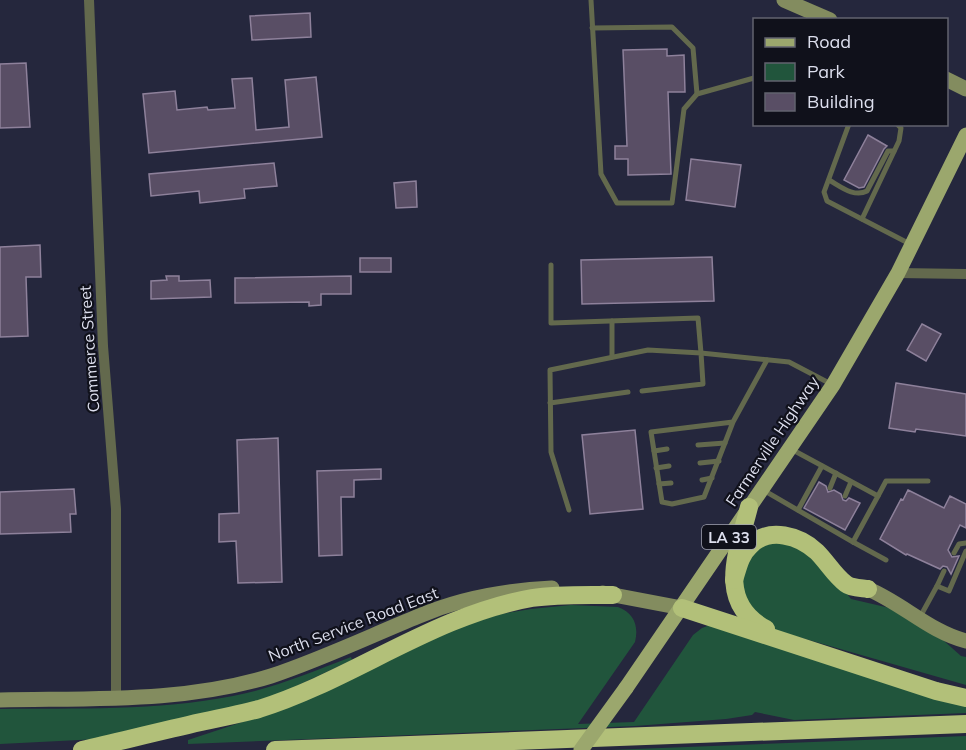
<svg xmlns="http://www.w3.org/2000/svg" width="966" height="750" viewBox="0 0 966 750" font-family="Mulish,sans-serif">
<rect width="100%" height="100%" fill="#25273d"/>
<g fill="#21553c">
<polygon points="790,539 841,586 851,599 894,609 943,640 961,656 966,657 966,685 774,630 752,614 741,584 750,552 757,544"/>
<path d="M 571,605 L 618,607 C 634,613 639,626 635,642 L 578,724 L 634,722 L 693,635 L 702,628 L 710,625 L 966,703 L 966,713 L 794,720 L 755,712 L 752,715 L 726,719 L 635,726 L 188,744 L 188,740 L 279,710 L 462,626 L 501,614 L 531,609 Z"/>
<path d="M 351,657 L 352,660 L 277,695 L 208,718 L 99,739 L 0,744 L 0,709 C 77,708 157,711 233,696 C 274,688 312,672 351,657 Z"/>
<polygon points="966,736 966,750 610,750"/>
</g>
<g fill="#594e65" stroke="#8e819b" stroke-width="1.5">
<polygon points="310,13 311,37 252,40 250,16"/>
<polygon points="667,49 667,56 684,55 685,92 668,92 671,174 628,175 628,159 615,159 615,146 627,146 623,50"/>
<polygon points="26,63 30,127 0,128 0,64"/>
<polygon points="316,77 322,137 149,153 143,94 175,91 177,110 207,107 208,110 235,108 232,79 252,78 256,130 289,127 285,80"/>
<polygon points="868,135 887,146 884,149 864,187 859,188 844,180"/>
<polygon points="691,159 741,165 735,207 686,200"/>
<polygon points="274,163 277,186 244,189 245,198 200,203 199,191 151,196 149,174"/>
<polygon points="416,181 417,207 396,208 394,183"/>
<polygon points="40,245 41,277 26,277 28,336 0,337 0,247"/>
<polygon points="712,257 714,301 582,304 581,260"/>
<rect x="360" y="258" width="31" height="14"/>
<polygon points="166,276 179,276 179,281 210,280 211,297 151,299 151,281 167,280"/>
<polygon points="351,276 351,294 321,294 321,305 309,306 309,302 235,303 235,278"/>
<polygon points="922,324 941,334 926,361 907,350"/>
<polygon points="896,383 966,394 966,436 916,429 915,432 889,428"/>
<polygon points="635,430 643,509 590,514 582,435"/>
<polygon points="278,438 282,582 238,583 236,541 219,542 219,514 239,513 237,440"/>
<polygon points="381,469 381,479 354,480 354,497 341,497 342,555 319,556 317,471"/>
<polygon points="819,482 826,486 828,492 834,490 841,494 843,500 846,501 849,498 860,503 845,530 804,508"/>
<polygon points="74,489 76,514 70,514 71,532 0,534 0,492"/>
<polygon points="908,490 944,508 950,496 966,504 966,528 960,525 948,550 952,557 959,556 951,574 947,567 943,566 940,569 907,554 906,555 880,539 901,499 903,500"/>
</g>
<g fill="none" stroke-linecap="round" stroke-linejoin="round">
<g stroke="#63694d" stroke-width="5">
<polyline points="591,0 601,174 617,203 672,203 684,109 697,94 754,78"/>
<polyline points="592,28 672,27 693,48 697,94"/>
<polyline points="849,124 824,192 827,201 910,244"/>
<path d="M 829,180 C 840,186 854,198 867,191 L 888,151 L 894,151"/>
<polyline points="862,219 899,141 901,128 897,124"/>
<polyline points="551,265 551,323 698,318 701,353 789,362 831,384"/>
<polyline points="612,321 612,357"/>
<polyline points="550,403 628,392"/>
<polyline points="733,422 704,497 672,504 662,502 651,432 733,422 767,360"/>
<polyline points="698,445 725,443"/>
<polyline points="654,451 667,449"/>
<polyline points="700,463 719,461"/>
<polyline points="656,468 669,466"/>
<polyline points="702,480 712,478"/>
<polyline points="659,484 671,483"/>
<polyline points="830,488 836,473"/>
<polyline points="763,490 853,542 878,496 791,449"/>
<polyline points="845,496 851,482"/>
<polyline points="878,496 886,481 928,481"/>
<polyline points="569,510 551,452 550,370 648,350 701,353 703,384 642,391"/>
<polyline points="798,510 822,466"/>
<polyline points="853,542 886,560"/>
<polyline points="954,553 959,544 966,543"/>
<polyline points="937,586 944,571"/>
<polyline points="920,617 937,586 949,591 966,551"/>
</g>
<g stroke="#63694d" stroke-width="10">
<polyline points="89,0 103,346 116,509 116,697"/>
<polyline points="898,273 966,274"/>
</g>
<g stroke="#838c5f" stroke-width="15">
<polyline points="784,0 830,20"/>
<polyline points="946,79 966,89"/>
<path d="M 868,589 C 902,603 930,632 966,641"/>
<polyline points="603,593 682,608"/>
<path d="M 0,700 C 90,698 184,703 271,676 C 322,659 370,636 419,616 C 461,598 507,590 552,588"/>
</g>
<polyline stroke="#9ba76d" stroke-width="15" points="626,688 833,385 898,273 966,135"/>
<g stroke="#b2c079" stroke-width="18">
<path d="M 749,507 C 738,551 715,602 766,629"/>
<path d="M 734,580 C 738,568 740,555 750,546 C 769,526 800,536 817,552 C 827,562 835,576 846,584 C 851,588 862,588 868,589"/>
<polyline points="682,608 936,691 966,698"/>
<path d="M 82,750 C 121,741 161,731 201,722 C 220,718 240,714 259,709 C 352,680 434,615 532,598 C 558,594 586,595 613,595"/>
<polyline points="275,750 966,724"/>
</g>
<polyline stroke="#9ba76d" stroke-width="15" points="581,750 626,688"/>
</g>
<g text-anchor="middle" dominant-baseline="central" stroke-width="4.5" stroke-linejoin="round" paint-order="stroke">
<rect fill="#10111b" stroke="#a0a1af" stroke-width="1.5" x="702" y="525" width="54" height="24" rx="4.5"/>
<g font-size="15" font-weight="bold" fill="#dddfee">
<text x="729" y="537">LA 33</text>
</g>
<g font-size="16" fill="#dddfee" stroke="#10111b">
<text transform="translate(89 349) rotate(-94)">Commerce Street</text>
<text transform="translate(772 441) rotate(-56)">Farmerville Highway</text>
<text transform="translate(353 624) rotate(-21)">North Service Road East</text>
</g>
</g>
<rect x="753" y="18" width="195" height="108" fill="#10111b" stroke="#62636f" stroke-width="1.5"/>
<rect x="765" y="38" width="30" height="9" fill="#9ba76d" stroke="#62636f" stroke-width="1.5"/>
<text x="807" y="48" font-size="18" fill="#dddfee">Road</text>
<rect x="765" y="63" width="30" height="18" fill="#21553c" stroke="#62636f" stroke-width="1.5"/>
<text x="807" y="78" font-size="18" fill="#dddfee">Park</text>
<rect x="765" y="93" width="30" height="18" fill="#594e65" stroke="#62636f" stroke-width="1.5"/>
<text x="807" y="108" font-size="18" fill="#dddfee">Building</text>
</svg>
